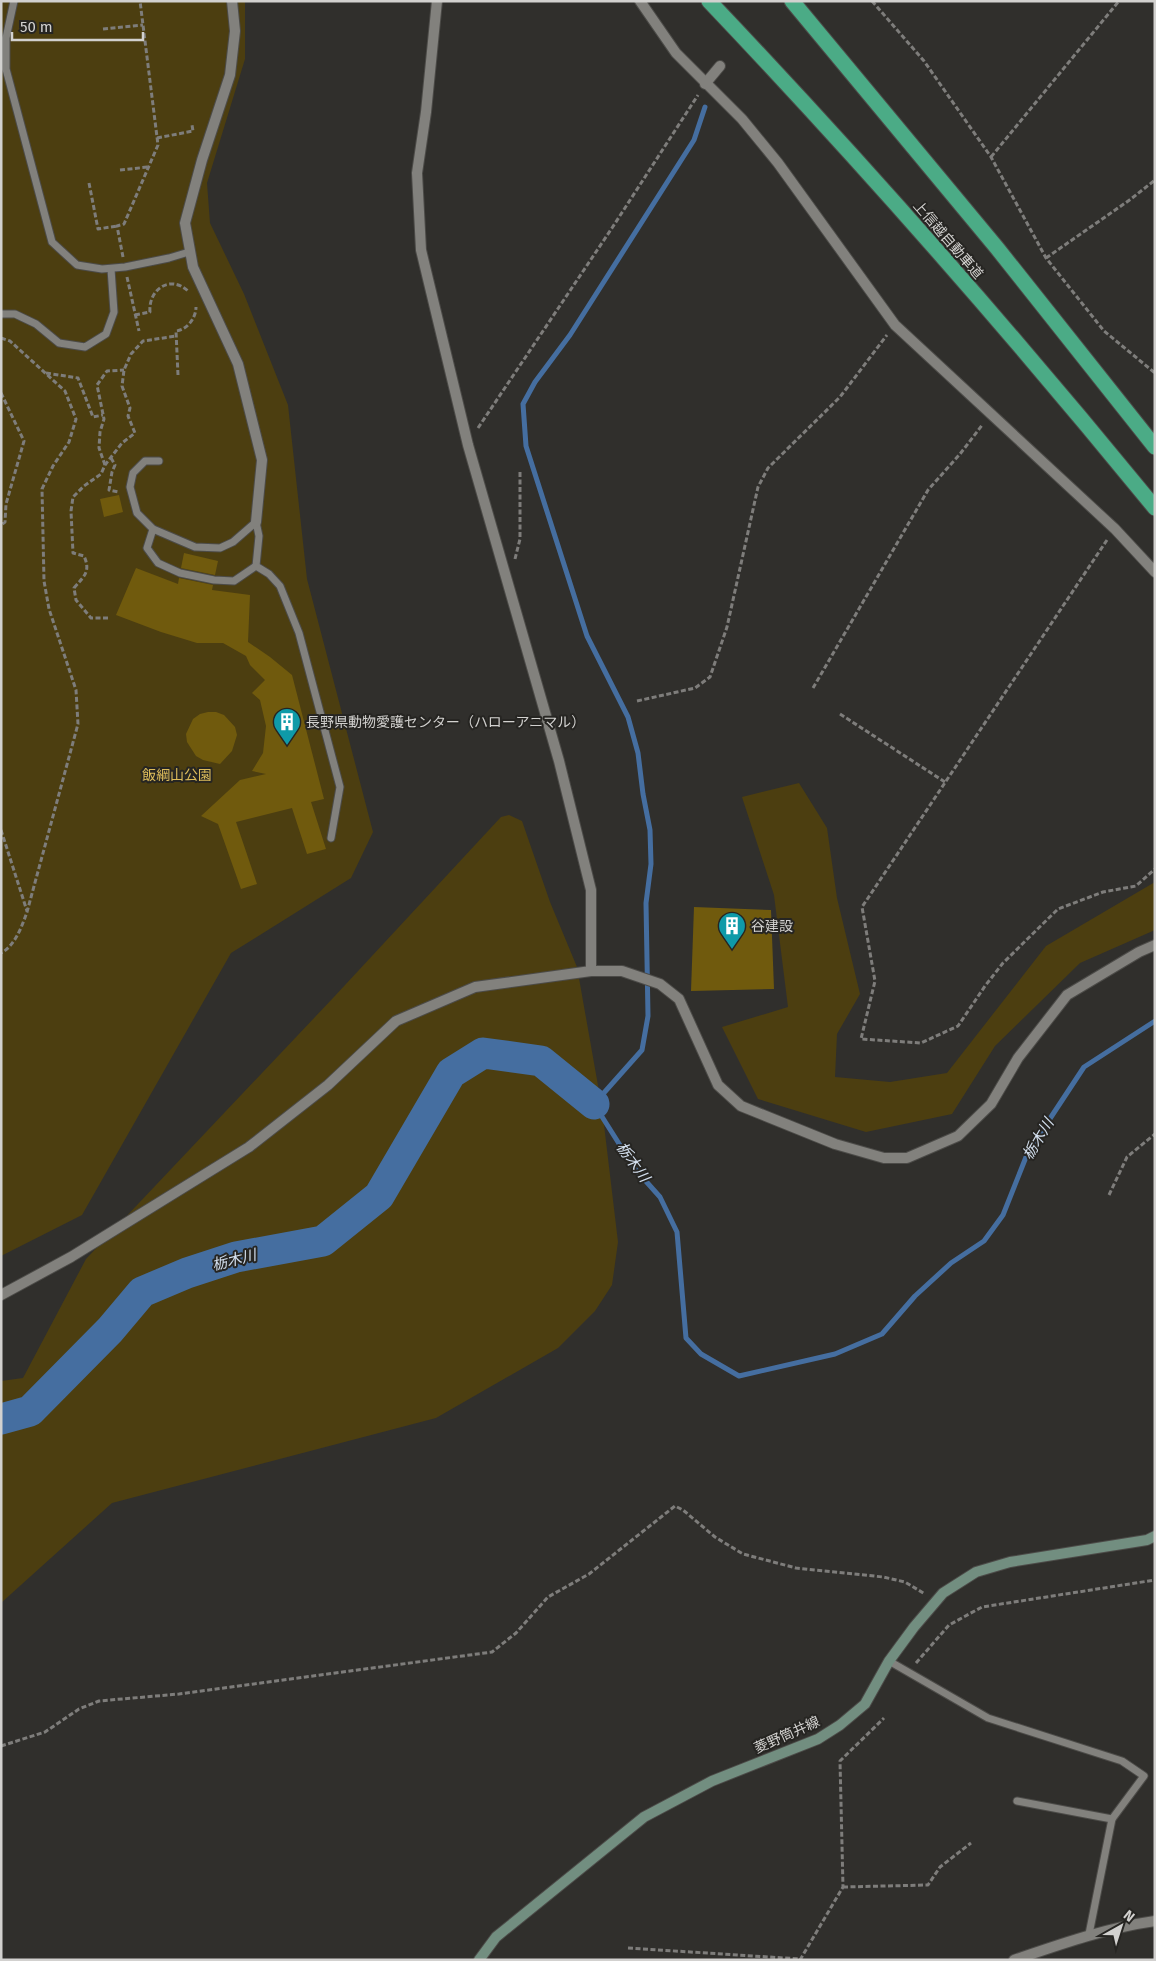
<svg xmlns="http://www.w3.org/2000/svg" width="1156" height="1961" viewBox="0 0 1156 1961" font-family="'Fira Sans','Noto Sans JP',sans-serif">
<rect width="100%" height="100%" fill="#302f2c"/>
<g fill="#4c3e10">
<polygon points="1,1 245,1 245,59 207,183 210,223 244,294 288,405 307,579 373,832 351,878 231,953 82,1215 1,1256"/>
<polygon points="799,783 827,828 837,898 860,994 837,1034 835,1077 890,1082 947,1073 1046,946 1155,882 1155,930 1080,963 995,1046 952,1114 866,1132 758,1099 722,1027 788,1007 774,895 742,797"/>
<polygon points="509,815 522,821 550,902 577,967 602,1108 618,1242 612,1285 595,1311 558,1348 436,1418 112,1503 1,1603 1,1381 23,1378 86,1259 333,998 488,831 501,817"/>
</g>
<g fill="none" stroke-linecap="round" stroke-linejoin="round">
<polyline stroke="#456ea0" stroke-width="5" points="705,107 694,140 570,335 535,382 523,404 526,446 587,636 628,717 638,753 643,794 650,830 651,864 646,903 648,1016 642,1050 594,1104 635,1169 660,1197 677,1232 686,1338 701,1354 739,1376 835,1354 882,1334 915,1296 951,1263 984,1241 1003,1215 1028,1152 1084,1067 1155,1021"/>
<polyline stroke="#456ea0" stroke-width="31" points="1,1419 30,1411 110,1330 142,1292 187,1273 236,1257 323,1241 379,1196 451,1073 483,1053 541,1061 594,1104"/>
</g>
<g fill="#705a0d">
<polygon points="119,495 123,512 104,517 100,499"/>
<polygon points="184,553 218,561 215,575 181,568"/>
<polygon points="136,568 178,584 179,578 213,585 212,590 250,595 248,642 270,657 292,675 324,799 311,802 326,849 307,854 292,808 236,822 257,884 241,889 218,824 201,816 240,780 266,774 252,771 263,753 266,726 260,700 252,693 265,680 250,665 246,656 223,643 197,643 161,632 116,615"/>
<polygon points="208,712 216,712 224,715 235,727 237,735 232,751 220,764 203,760 196,756 187,742 186,734 193,719 200,714"/>
<polygon points="694,907 771,910 774,989 691,991"/>
</g>
<g fill="none" stroke-linecap="round" stroke-linejoin="round">
<defs>
<g id="service">
<polyline points="14,1 6,38 6,69 52,242 77,265 102,269 125,267 169,258 189,252"/>
<polyline points="1,314 15,314 36,324 59,343 85,347 106,334 114,312 111,269"/>
<polyline points="159,461 145,461 133,473 130,487 137,513 153,529 195,547 220,548 233,542 256,522 259,536 256,566 269,574 280,586 299,633 340,787 331,838"/>
<polyline points="153,529 147,548 158,563 180,573 214,580 234,581 256,566"/>
<polyline points="889,1661 988,1718 1122,1761 1144,1776 1112,1819 1089,1934"/>
<polyline points="1017,1801 1112,1819"/>
</g>
<g id="minor">
<polyline points="640,1 676,53 742,119 778,163 895,325 1115,529 1155,572"/>
<polyline points="705,84 720,66"/>
<polyline points="1,1295 71,1257 249,1147 328,1085 396,1021 475,987 591,971"/>
<path d="M 1014,1960 C 1061,1944 1106,1928 1155,1921"/>
</g>
<g id="tertiary">
<polyline points="232,1 235,31 230,75 202,160 185,223 193,267 238,364 262,460 256,522"/>
<polyline points="437,1 426,112 417,173 421,250 468,445 559,761 591,890 591,971 622,971 660,984 679,999 718,1085 741,1106 835,1144 884,1158 907,1158 958,1136 991,1104 1018,1058 1067,995 1139,952 1155,945"/>
</g>
<polyline id="secondary" points="479,1960 496,1937 644,1817 712,1781 818,1739 840,1725 865,1704 889,1661 914,1627 943,1593 976,1572 1010,1562 1147,1540 1155,1536"/>
<g id="motorway">
<path d="M 709,1 C 864,164 1013,334 1155,508"/>
<polyline points="792,1 997,248 1155,447"/>
</g>
</defs>
<use href="#service" stroke="#4c4b48" stroke-width="9"/>
<use href="#minor" stroke="#4c4b48" stroke-width="12"/>
<use href="#tertiary" stroke="#4c4b48" stroke-width="12"/>
<use href="#secondary" stroke="#4c4b48" stroke-width="12"/>
<use href="#motorway" stroke="#4c4b48" stroke-width="17"/>
<g stroke="#7e7d7b" stroke-width="3" stroke-dasharray="5 2.5" stroke-linecap="butt">
<polyline points="872,1 924,61 991,157 1046,258 1104,331 1155,373"/>
<polyline points="103,29 143,25"/>
<polyline points="157,138 193,131 192,125"/>
<polyline points="991,157 1119,1"/>
<polyline points="120,170 148,167"/>
<polyline points="89,183 98,229 117,226"/>
<polyline points="123,257 117,226 124,224 158,145 140,1"/>
<polyline points="1046,258 1131,199 1155,180"/>
<polyline points="127,277 139,331"/>
<path d="M 135,315 L 150,312 C 148,290 170,274 188,291"/>
<path d="M 1,338 L 10,341 L 65,391 L 76,419 L 69,442 L 53,466 L 42,489 L 44,581 L 49,609 L 76,690 L 78,724 L 27,912 C 22,926 15,946 1,953"/>
<polyline points="46,373 78,378 93,417 103,415"/>
<path d="M 178,375 L 176,331 C 187,330 196,318 196,307"/>
<polyline points="1,393 24,441 6,504 5,522 1,525"/>
<polyline points="478,428 612,228 698,95"/>
<polyline points="111,458 115,465 112,472 109,490 119,492"/>
<polyline points="105,465 99,448 100,432 104,419 97,385 107,371 124,370"/>
<polyline points="1107,540 862,907 875,981 861,1039 921,1043 958,1026 985,986 1003,963 1058,909 1103,892 1136,886 1155,869"/>
<polyline points="515,559 520,539 520,470"/>
<path d="M 108,618 L 91,618 L 76,600 L 74,588 C 84,576 91,572 84,556 L 73,553 L 71,511 L 73,497 L 84,486 L 101,474 L 105,465 L 122,443 L 135,433 L 128,416 L 130,408 L 122,386 L 124,370 L 131,354 L 143,341 L 176,336"/>
<polyline points="813,688 928,490 960,454 983,424"/>
<polyline points="637,701 695,688 710,677 727,627 758,487 768,468 840,397 887,335"/>
<polyline points="840,714 945,782"/>
<polyline points="1,830 27,911"/>
<polyline points="1109,1195 1127,1157 1155,1134"/>
<polyline points="916,1663 949,1625 982,1607 1155,1580"/>
<polyline points="1,1746 45,1732 79,1709 99,1701 179,1694 492,1652 516,1633 548,1597 589,1574 675,1506 683,1510 715,1537 743,1554 796,1568 883,1577 905,1582 925,1594"/>
<polyline points="843,1887 928,1885 940,1867 971,1843"/>
<polyline points="628,1948 800,1959"/>
<polyline points="800,1960 843,1887 840,1761 884,1718"/>
</g>
<use href="#service" stroke="#82817d" stroke-width="7"/>
<use href="#minor" stroke="#82817d" stroke-width="10"/>
<use href="#tertiary" stroke="#82817d" stroke-width="10"/>
<use href="#secondary" stroke="#728e80" stroke-width="10"/>
<use href="#motorway" stroke="#4bab86" stroke-width="15"/>
</g>
<defs>
<symbol id="building-pin" viewBox="-11 -11 22 30"><path d="M0 17L-7.5 6A9.5 9.5 0 1 1 7.5 6Z" fill="#0f9aa8" stroke="#262522"/><path d="M-4-6H4V6H1V3H-1V6H-4ZM-2.5-4.3h1.7v1.8h-1.7ZM.8-4.3h1.7v1.8H.8ZM-2.5-1h1.7V.8h-1.7ZM.8-1h1.7V.8H.8Z" fill="#fff"/></symbol>
</defs>
<g fill-rule="evenodd">
<use href="#building-pin" x="271" y="706" width="32" height="43"/>
<use href="#building-pin" x="716" y="910" width="32" height="43"/>
</g>
<g text-anchor="middle" dominant-baseline="central" stroke-width="4" stroke-linejoin="round" paint-order="stroke">
<g font-size="14" fill="#d2d1cf" stroke="#262522">
<text transform="translate(948 240) rotate(49)">上信越自動車道</text>
<text transform="translate(787 1735) rotate(-24)">菱野筒井線</text>
</g>
<g font-size="14" fill="#d2d1cf" stroke="#262522" text-anchor="start">
<text x="306" y="722">長野県動物愛護センター（ハローアニマル）</text>
<text x="751" y="926">谷建設</text>
</g>
<g font-size="14" fill="#ddbc5b" stroke="#262522">
<text x="177" y="775">飯綱山公園</text>
</g>
<g font-size="15" font-style="italic" fill="#d4e0ef" stroke="#262522">
<text transform="translate(1038 1139) rotate(-59)">栃木川</text>
<text transform="translate(633 1162) rotate(54)">栃木川</text>
<text transform="translate(234 1260) rotate(-14)">栃木川</text>
</g>
</g>
<rect width="1156" height="1961" fill="none" stroke="#d2d1cf" stroke-width="5"/>
<g transform="translate(1121 1926) rotate(39)" stroke="#262522" stroke-width="4" paint-order="stroke">
<path d="M0-4L9 19L0 12L-9 19Z" fill="#d2d1cf"/>
<text y="-8" font-size="14" font-weight="bold" text-anchor="middle" fill="#d2d1cf">N</text>
</g>
<path d="M12 32v8h131v-8" fill="none" stroke="#d2d1cf" stroke-width="2.5"/>
<text x="20" y="32" font-size="15" fill="#d2d1cf" stroke="#262522" stroke-width="4" paint-order="stroke">50 m</text>
</svg>
